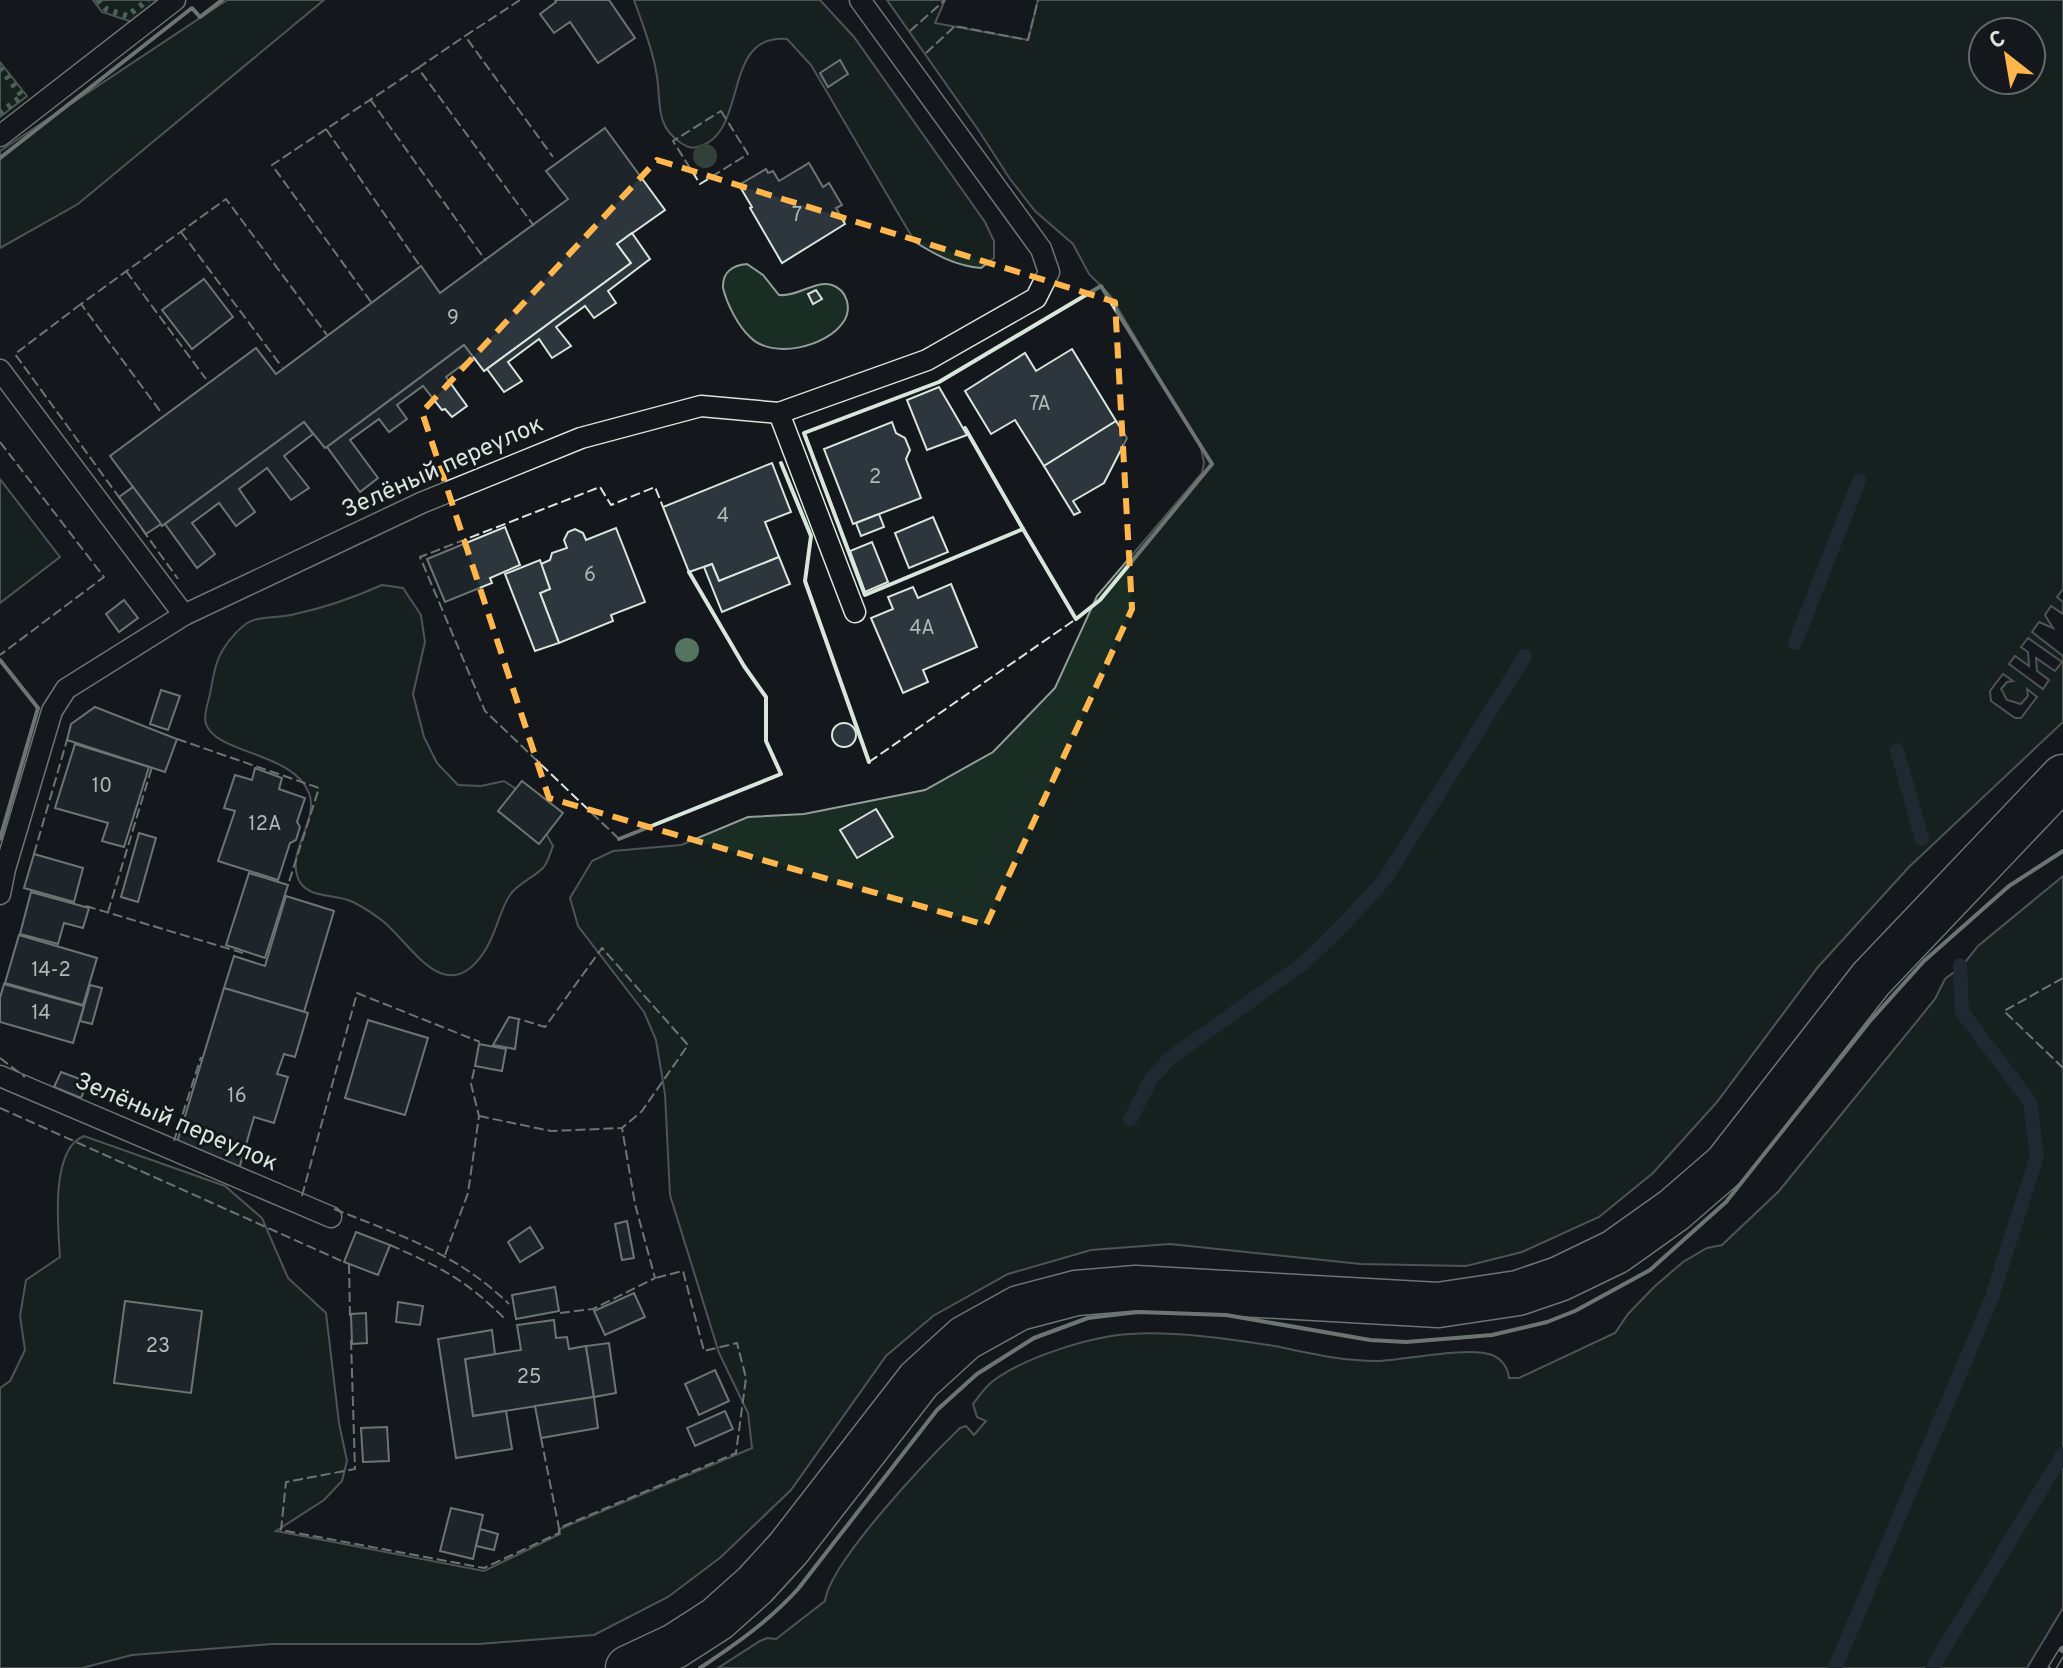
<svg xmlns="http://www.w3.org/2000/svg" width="2063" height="1668" viewBox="0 0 2063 1668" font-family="Overpass,sans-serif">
<rect width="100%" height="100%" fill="#14181c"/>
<g fill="#1a2d24" stroke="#939e99" stroke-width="2" fill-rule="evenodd">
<polygon points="93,0 160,0 132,22 102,12"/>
<polygon points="227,0 324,0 78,204 0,248 0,151"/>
<path d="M 634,0 L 820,0 L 854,37 L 985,222 L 994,241 L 994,258 L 981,268 C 956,266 936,255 915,242 L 811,65 L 787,39 C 720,33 750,135 697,147 C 690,149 686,146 681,143 C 653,125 662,98 656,71 C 652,47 642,23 634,0 Z"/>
<path d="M 887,0 L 945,0 L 935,23 L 1028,40 L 1038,0 L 2063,0 L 2063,589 L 2057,597 L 2063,602 L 2063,614 L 2051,606 L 2045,615 L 2053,628 L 2039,622 L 2032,632 L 2063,656 L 2063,722 L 1909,867 L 1818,967 L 1717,1102 L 1653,1173 L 1599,1217 L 1522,1252 L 1466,1266 L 1361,1264 L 1170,1244 L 1091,1250 L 1008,1274 L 933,1316 L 886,1356 L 791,1490 L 721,1557 L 668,1597 L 594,1635 L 479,1644 L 272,1644 L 132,1655 L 82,1668 L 0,1668 L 0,1388 L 10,1381 L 25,1350 L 20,1316 L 26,1280 L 60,1257 C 58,1226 50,1149 84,1136 L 225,1186 L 262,1218 L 288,1278 L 326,1313 L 339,1423 L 347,1461 L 342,1481 L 324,1500 L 276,1531 L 484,1571 L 560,1534 L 560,1529 L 752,1448 L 748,1413 L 719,1353 L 670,1195 L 665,1094 L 656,1040 L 644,1012 L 578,926 L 570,898 L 592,861 L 613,851 L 681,845 L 748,817 L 804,814 L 925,790 L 993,752 L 1055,688 L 1097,596 L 1202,473 L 1204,463 L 1201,448 L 1110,295 L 1089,274 L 1073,244 L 1035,211 L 1010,179 L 979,131 ZM 1983,32 L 2031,32 L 2031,80 L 1983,80 ZM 2028,638 L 2062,662 L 2055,671 L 2036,658 L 2037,671 L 2049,680 L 2043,689 L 2009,664 L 2015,656 L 2029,666 L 2028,652 L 2021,647 ZM 2003,674 L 2013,681 L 2007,682 L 2001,689 L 2007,700 L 2021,704 L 2028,696 L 2027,689 L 2037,697 L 2021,718 L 2015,718 L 1991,701 L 1990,691 Z"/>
<polygon points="0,62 27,96 0,117"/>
<path d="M 747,264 L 763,275 L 779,295 C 798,297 814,280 832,285 C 847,290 852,308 844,321 C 828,347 772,360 750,337 C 738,326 727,304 723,288 C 722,272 733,265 747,264 Z"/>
<polygon points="0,479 60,557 0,603"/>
<path d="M 382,585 L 403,588 L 421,615 L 425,642 L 413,694 L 424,737 L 437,763 L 458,785 L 481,786 L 504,781 L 525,795 L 553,846 C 550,853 548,863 543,868 C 533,878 517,884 510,895 C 498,913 496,937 482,955 C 445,1007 412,946 384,922 C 375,915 363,907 353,902 C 335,893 303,900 297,875 C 289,848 319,819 309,793 C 293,752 216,754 206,724 C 203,715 208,703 210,694 C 213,679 215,661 224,648 C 229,640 240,627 249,622 C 260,616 278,618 291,615 C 324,608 351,599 382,585 Z"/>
<path d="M 2063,876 L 2063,1608 L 2027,1668 L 718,1668 L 760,1641 L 767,1638 L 776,1639 L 825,1601 C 829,1563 929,1458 960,1428 L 966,1426 L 974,1435 L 986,1421 L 977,1417 L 973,1404 C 979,1396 985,1387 993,1381 C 1023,1358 1091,1336 1130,1334 C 1175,1331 1230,1339 1275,1346 C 1309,1353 1341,1361 1377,1361 C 1405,1360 1468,1346 1492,1355 C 1502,1359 1508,1368 1509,1378 L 1519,1378 L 1615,1333 L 1628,1314 L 1654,1287 L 1683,1262 L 1707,1248 L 1722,1245 L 1779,1191 L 1935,999 L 1945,979 L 1962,966 L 1978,946 Z"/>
</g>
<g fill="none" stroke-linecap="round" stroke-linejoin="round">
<g stroke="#2f3f4d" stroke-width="14">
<polyline points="1795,643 1859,481"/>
<polyline points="1897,750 1922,839"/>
<polyline points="1130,1120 1151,1079 1169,1059 1304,963 1347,921 1385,879 1525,656"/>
<polyline points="1835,1668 1991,1300 2037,1156 2030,1102 1962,1012 1960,965"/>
<polyline points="1932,1668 2063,1454"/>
</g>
</g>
<g fill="#2c363c" stroke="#d8e6dc" stroke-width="2">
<polygon points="555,0 609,0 635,38 598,63 570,22 554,33 540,14 556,2"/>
<polygon points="840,60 848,74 828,87 820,73"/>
<polygon points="605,128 665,210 617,244 631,263 484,371 464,345 327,447 325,448 304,422 162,526 110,456 256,348 276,374 421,266 440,293 568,199 546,171"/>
<polygon points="809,163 823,187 829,183 842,205 836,208 845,224 782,263 750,208 752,207 739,185 766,169 768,173 773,171 779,181"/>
<polygon points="632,233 650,259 608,291 616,303 594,318 585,306 556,327 571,346 552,358 539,339 508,362 522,381 504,392 487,369 631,263 617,244"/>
<polygon points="204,279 233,317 192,349 162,310"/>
<polygon points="816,290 822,299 813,304 808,294"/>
<polygon points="464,345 473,357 446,377 467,406 452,417 445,409 442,410 423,386 397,405 407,419 389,432 379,419 350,440 378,478 360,492 327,447"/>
<polygon points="1072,349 1116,421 1044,466 1015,420 991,434 965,391 1025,353 1036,371"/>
<polygon points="939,387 967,435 927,450 907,400"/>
<polygon points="1116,421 1127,438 1104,483 1073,501 1080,512 1074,515 1044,466"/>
<polygon points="304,422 313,434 284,456 309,488 291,500 267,468 239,489 255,512 236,526 219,503 192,523 215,554 197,568 165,524"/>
<polygon points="892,422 896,433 905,438 910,450 906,459 921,498 853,524 824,449"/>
<polygon points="772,463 791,512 765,522 779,557 719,581 712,564 689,572 663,507"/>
<polygon points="133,487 161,524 146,534 119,497"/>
<polygon points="879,514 884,527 861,536 856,523"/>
<polygon points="933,517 948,552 909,568 895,533"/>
<polygon points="505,527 520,565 490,578 492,583 445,602 427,559"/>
<polygon points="616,528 645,602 611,615 613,621 559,643 540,593 550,589 541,564 550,560 552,553 567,548 564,540 568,532 575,529 583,533 586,540"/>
<polygon points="872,542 888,582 865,592 850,551"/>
<polygon points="779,557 790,584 722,612 704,567 712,564 719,581"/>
<polygon points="540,560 550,589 540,593 559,643 535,651 505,574"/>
<polygon points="951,584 977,647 923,670 928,682 903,693 871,618 893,609 888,597 913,587 918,598"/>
<polygon points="124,600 138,618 119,632 106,614"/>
<polygon points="161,690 180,696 168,730 150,724"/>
<polygon points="95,707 177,739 165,772 67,740 71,724"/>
<circle cx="844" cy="735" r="12"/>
<polygon points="75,744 149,767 124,847 102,841 108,823 55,808"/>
<polygon points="255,768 282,778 279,789 305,798 297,822 300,827 296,840 290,843 278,880 218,861 235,811 224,808 235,775 252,780"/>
<polygon points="522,781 563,813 539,844 498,811"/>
<polygon points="876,809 893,837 857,858 840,830"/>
<polygon points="139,833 156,838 138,902 121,897"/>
<polygon points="34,854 83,868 74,902 24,888"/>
<polygon points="249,873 288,885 265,958 226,945"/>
<polygon points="31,892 89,908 83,928 64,923 58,944 20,934"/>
<polygon points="286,896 334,911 304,1012 224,988 234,956 265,966"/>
<polygon points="19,935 97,958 83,1005 5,983"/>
<polygon points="4,984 84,1006 73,1043 0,1022 0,998"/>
<polygon points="90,985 102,988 92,1024 80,1021"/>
<polygon points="224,988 308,1013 295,1057 284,1054 277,1074 288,1077 274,1123 254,1117 239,1169 175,1149"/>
<polygon points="509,1017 519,1019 515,1049 493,1045"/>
<polygon points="368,1020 428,1038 405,1115 345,1098"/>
<polygon points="479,1044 506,1049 502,1071 475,1066"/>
<polygon points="61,1072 88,1082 81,1098 54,1087"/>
<polygon points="627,1221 634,1258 622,1260 615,1224"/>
<polygon points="530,1227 543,1248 520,1262 508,1242"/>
<polygon points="356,1232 390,1245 378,1275 344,1262"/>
<polygon points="555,1287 559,1311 516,1319 512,1295"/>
<polygon points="634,1293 645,1317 605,1335 594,1311"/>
<polygon points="125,1301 202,1311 191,1393 114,1383"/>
<polygon points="398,1302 423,1306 420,1325 396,1322"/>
<polygon points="366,1313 367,1343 352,1344 351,1314"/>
<polygon points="554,1320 556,1338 567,1337 569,1349 586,1346 594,1397 473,1416 465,1359 521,1350 517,1325"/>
<polygon points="492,1330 495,1354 465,1359 473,1416 506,1411 512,1449 456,1458 438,1339"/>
<polygon points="609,1343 616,1393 594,1397 586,1346"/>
<polygon points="715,1370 729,1401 699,1415 685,1384"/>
<polygon points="594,1397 598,1428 541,1438 535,1406"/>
<polygon points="725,1411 733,1429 695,1446 687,1428"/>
<polygon points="387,1427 389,1461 363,1462 361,1428"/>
<polygon points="451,1508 483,1515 473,1559 440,1551"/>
<polygon points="480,1529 498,1534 494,1550 476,1546"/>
</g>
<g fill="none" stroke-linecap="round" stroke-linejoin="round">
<defs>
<g id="service">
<polyline points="0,136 175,0"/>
<polyline points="0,370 184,615"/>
<polyline points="779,413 855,612"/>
<polyline points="0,894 5,869 52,711 66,689 184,615 421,503 581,438 701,406 779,413 927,360 1036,298 1049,272 1041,249 860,0"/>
<polyline points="0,1076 331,1217"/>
</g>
<polyline id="primary" points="628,1668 675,1646 717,1619 755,1585 788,1549 919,1380 965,1338 1019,1308 1076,1293 1136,1288 1438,1305 1518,1293 1559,1279 1615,1252 1674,1210 1726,1165 1871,979 2063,777"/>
</defs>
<use href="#service" stroke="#d8e6dc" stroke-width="23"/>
<use href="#primary" stroke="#d8e6dc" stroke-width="47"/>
<use href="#service" stroke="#14181c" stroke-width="20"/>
<use href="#primary" stroke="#14181c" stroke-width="44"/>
<defs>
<polyline id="rail" points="2052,1668 2063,1650"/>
</defs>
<use href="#rail" stroke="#d8e6dc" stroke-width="9"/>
<use href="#rail" stroke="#14181c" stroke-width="6" stroke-dasharray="18" stroke-linecap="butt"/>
<g stroke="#8ac095" stroke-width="6" stroke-dasharray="4 6" stroke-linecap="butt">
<polyline points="98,0 106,9 127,16 148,0"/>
<polyline points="0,68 22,96 0,113"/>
</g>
<g stroke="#d8e6dc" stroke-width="2" stroke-dasharray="10 4" stroke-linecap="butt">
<polyline points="520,0 465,36 553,157"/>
<polyline points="910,31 945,0"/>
<polyline points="926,53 955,26 1028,40 1038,0"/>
<polyline points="418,68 465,36"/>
<polyline points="370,99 486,261"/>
<polygon points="721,111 748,154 700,184 673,141"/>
<polyline points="326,129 420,266"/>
<polyline points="181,232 282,367"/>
<polyline points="126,271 206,379"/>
<polyline points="371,302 272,165 418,68 534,226"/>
<polyline points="81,304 15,354 121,500"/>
<polyline points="160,411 81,304 226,199 327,335"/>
<polyline points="0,442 104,577 0,655"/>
<polyline points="142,529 178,579"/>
<polyline points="177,739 319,788 288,885"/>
<polyline points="869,762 1076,619"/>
<polyline points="619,839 485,711 420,557 600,487 611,505 655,487 663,507"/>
<polyline points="34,854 67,740"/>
<polyline points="86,906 243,953"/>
<polyline points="108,912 152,767"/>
<polyline points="2063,978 2004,1011 2063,1068"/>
<polyline points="0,1058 25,1077"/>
<polyline points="0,1108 344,1262"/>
<polyline points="479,1116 551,1131 622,1128 642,1111 688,1045 602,948 545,1027 519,1019"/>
<polyline points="174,1141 201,1057"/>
<polyline points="302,1196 357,993 480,1042"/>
<path d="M 334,1209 C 402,1236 456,1253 509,1304"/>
<path d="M 390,1245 C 442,1268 466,1280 506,1320"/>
<polyline points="445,1255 468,1193 479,1116 471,1084 475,1066"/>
<polyline points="349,1264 350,1316"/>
<polyline points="560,1313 593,1309 655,1278 635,1204 622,1128"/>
<polyline points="351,1340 355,1469 286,1482 281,1530 484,1568 559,1533 559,1528 736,1453 746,1378 737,1343 704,1351 683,1271 655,1278"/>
<polyline points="541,1438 559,1528"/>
</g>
<g stroke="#d8e6dc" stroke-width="4">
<polyline points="0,158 192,8 200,17 222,0"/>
<polygon points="1101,286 1212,464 1100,600 1076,619 1023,529 865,595 804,433 939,382"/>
<polyline points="965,428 1023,529"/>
<polyline points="781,463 811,536 805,581 869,762"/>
<polyline points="0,660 38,708 0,839"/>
<polyline points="619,839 781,774 766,741 766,697 744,666 689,572"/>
<path d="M 700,1668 C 736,1644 769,1621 798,1589 L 937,1410 L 977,1374 L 1034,1338 L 1088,1318 L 1138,1312 L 1226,1315 L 1370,1340 L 1406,1342 L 1492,1335 L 1547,1322 L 1575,1311 L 1650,1270 L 1726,1202 L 1870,1021 L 1924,961 L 2009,886 L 2063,851"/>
</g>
</g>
<g fill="#55745f">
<circle cx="705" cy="156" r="12"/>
<circle cx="687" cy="650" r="12"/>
</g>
<path d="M0 0H2063V1668H0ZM 657,160 L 1115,302 L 1132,609 L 986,925 L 549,798 L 422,412 Z" fill="#14181c" fill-opacity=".55" fill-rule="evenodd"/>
<path fill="none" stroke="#ffb74d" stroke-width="6" stroke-dasharray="16 10" stroke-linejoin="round" d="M 657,160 L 1115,302 L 1132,609 L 986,925 L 549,798 L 422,412 Z"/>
<g text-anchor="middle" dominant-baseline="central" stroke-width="6" stroke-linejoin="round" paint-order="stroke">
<g font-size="20" fill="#adbab4">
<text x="797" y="216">7</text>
<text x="453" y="319">9</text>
<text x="1040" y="405">7А</text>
<text x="875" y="478">2</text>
<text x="723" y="517">4</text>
<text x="590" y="576">6</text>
<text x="922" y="629">4А</text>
<text x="102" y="787">10</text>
<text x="265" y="825">12А</text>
<text x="51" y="971">14-2</text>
<text x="41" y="1014">14</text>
<text x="237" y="1097">16</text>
<text x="158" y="1347">23</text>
<text x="529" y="1378">25</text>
</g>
<g font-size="24" fill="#d8e6dc" stroke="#14181c">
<text transform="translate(443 468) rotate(-24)">Зелёный переулок</text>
<text transform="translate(176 1123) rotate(23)">Зелёный переулок</text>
</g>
</g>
<g transform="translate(2007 56) rotate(329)"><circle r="38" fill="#14181c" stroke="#626a69" stroke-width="2"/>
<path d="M0-6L14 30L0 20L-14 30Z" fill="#ffb74d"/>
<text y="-12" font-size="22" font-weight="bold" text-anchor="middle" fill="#d8e6dc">С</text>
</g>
</svg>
